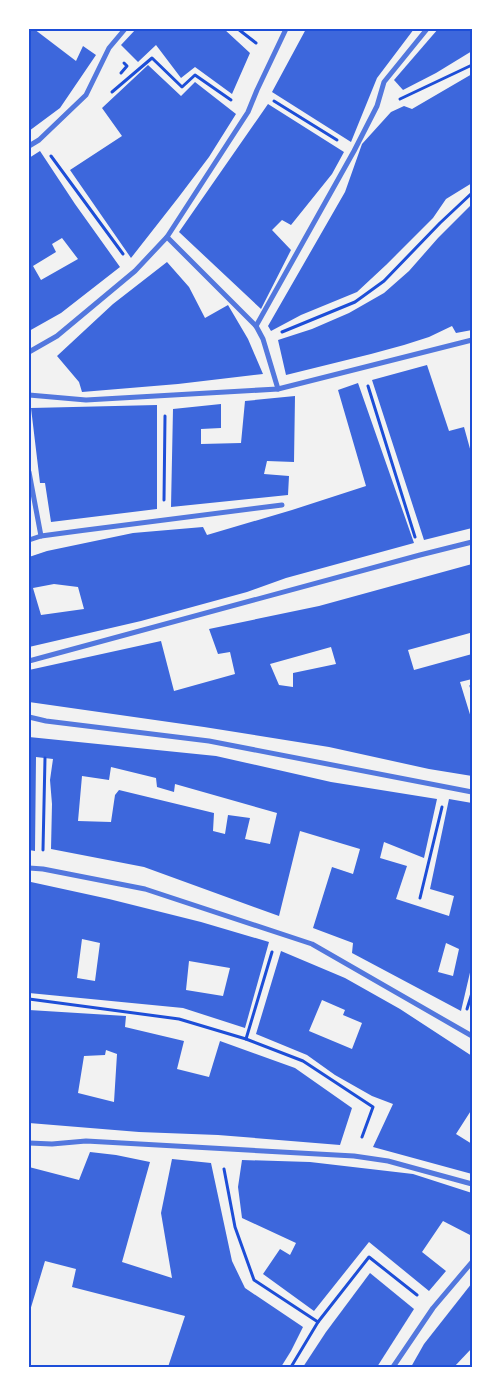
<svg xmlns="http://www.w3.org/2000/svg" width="501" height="1396" viewBox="0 0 501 1396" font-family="'DejaVu Sans',sans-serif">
<rect width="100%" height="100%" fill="#f2f2f2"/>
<g fill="#3d67dc" fill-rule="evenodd">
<polygon points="29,29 34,29 76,61 83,46 96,55 60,108 29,131"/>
<polygon points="136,29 224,29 250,53 232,94 195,67 181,78 156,45 138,62 121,45"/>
<polygon points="306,29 414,29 377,78 351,142 272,92"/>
<polygon points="438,29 472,29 472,51 436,73 403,90 394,80"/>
<polygon points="148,65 181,96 195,82 236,114 209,157 178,198 131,258 70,170 122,136 102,108"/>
<polygon points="472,74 472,183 446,199 433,218 386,265 357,292 301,315 271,331 268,326 345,192 362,144 391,112 404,106 412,109"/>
<polygon points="268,104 344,152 332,174 291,225 282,220 272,230 291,250 261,309 179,232"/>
<path d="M 40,151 L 75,204 L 120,267 L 61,313 L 29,331 L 29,158 ZM 62,238 L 78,259 L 41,280 L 33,266 L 56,252 L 52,244 Z"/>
<polygon points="472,204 472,330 456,333 452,326 429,337 404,345 371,354 286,375 278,340 312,329 349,313 384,293 409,271 438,238"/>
<polygon points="167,262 189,287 205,318 228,305 248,339 263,374 178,384 82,392 79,382 57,356 113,304"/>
<polygon points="427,365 449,431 464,427 472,456 472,528 424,540 372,380"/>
<path d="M 358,383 L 414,543 L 286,578 L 247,592 L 141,621 L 29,647 L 29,557 L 47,551 L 133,533 L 203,527 L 207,535 L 292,510 L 366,486 L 338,390 ZM 54,584 L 78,587 L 84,609 L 41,615 L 33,588 Z"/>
<polygon points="295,396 294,462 267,461 264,474 289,476 288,495 171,507 173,409 221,404 221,428 201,429 201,444 241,443 245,401"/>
<polygon points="157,405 157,509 51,522 45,483 40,483 31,408"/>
<path d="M 472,564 L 472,638 L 470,633 L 408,650 L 414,670 L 472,654 L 472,679 L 460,682 L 472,721 L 472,776 L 429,769 L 329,747 L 204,727 L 29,702 L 29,670 L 161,641 L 174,691 L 235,674 L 230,652 L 218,654 L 209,629 L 319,606 ZM 331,647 L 336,664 L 293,673 L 293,687 L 279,685 L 270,664 Z"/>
<path d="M 29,737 L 216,756 L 331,782 L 437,799 L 424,858 L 384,842 L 380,858 L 407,866 L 396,899 L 449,916 L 454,896 L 430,889 L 449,799 L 472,803 L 472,964 L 461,1011 L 352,953 L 353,943 L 313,928 L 332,867 L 353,874 L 360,849 L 300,831 L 279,916 L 144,867 L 51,849 L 52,804 L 50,780 L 53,759 L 36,757 L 35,851 L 29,850 ZM 111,767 L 156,778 L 157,787 L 174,792 L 175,784 L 277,813 L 270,844 L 245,839 L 250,818 L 228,815 L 225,834 L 213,831 L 214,813 L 119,790 L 115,795 L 111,822 L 78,821 L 82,776 L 109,780 ZM 446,943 L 459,949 L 453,976 L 438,972 Z"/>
<path d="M 31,882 L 109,899 L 201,922 L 269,942 L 245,1028 L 183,1008 L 29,993 ZM 82,939 L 100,943 L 95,981 L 77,978 ZM 189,961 L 230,968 L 223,996 L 186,990 Z"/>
<path d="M 281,951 L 345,978 L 400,1009 L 472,1056 L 472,1109 L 456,1134 L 472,1144 L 472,1174 L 373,1147 L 393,1104 L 372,1096 L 335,1075 L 307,1055 L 256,1034 ZM 322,1000 L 345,1010 L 343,1015 L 362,1023 L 352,1049 L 309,1031 Z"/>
<path d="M 29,1010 L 126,1016 L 125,1027 L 184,1041 L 177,1069 L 209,1077 L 220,1041 L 295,1068 L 352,1108 L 340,1145 L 218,1135 L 139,1132 L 29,1123 ZM 106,1050 L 117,1054 L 114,1102 L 78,1093 L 84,1056 L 105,1055 Z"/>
<polygon points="90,1152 116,1155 150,1162 122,1262 172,1278 161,1213 172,1159 211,1163 232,1261 245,1288 303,1327 291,1351 281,1367 168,1367 185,1316 72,1287 76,1269 45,1261 29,1314 29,1167 79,1180"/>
<polygon points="242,1160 310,1162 413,1174 472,1193 472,1236 443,1221 422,1252 446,1271 429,1291 369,1242 314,1311 263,1274 280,1249 290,1255 296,1243 242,1218 238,1187"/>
<polygon points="370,1273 414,1309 377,1367 303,1367 326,1332"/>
<polygon points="472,1283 472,1348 454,1367 411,1367 424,1344"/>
</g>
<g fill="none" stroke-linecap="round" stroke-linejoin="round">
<g stroke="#1d4ed8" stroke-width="3">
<polyline points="238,29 256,43"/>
<polyline points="121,73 127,66 124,63"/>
<polyline points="112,92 152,58 182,87 195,75 231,100"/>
<polyline points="400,99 472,65"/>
<polyline points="274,101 337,140"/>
<polyline points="51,156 123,254"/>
<polyline points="282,332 355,302 384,281 440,223 472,193"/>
<polyline points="368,386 415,537"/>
<polyline points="164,500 165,416"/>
<polyline points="471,686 472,689"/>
<polyline points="43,850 45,758"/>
<polyline points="420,898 442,807"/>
<polyline points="29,999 179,1019 246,1039 303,1061 373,1107 362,1137"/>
<polyline points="467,1009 472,993"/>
<polyline points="246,1039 272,952"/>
<polyline points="224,1169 235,1227 254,1280 318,1322"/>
<polyline points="291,1367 318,1322 369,1257 417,1295"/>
</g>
<g stroke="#5277de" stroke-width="5">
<polyline points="29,146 39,140 86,95 109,48 125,29"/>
<polyline points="167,237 256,326 263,339 278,389"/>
<polyline points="256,326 354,151 377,106 384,82 427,29"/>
<polyline points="29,352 57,336 135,271 167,237 248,112 257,90 286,29"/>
<polyline points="29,395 86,400 278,389 472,340"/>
<polyline points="29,472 41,536"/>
<path d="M 29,540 L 41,536 C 121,525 201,516 282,505"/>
<polyline points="29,661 420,555 472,542"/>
<polyline points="29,717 46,721 209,741 472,792"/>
<polyline points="29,868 43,869 145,889 312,944 472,1036"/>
<polyline points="29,1143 52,1144 86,1141 354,1156 388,1161 472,1184"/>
<polyline points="393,1367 433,1308 472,1262"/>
</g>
</g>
<rect width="501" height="1396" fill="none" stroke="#ffffff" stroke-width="60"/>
<rect x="30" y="30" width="441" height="1336" fill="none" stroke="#1d4ed8" stroke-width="2"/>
</svg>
